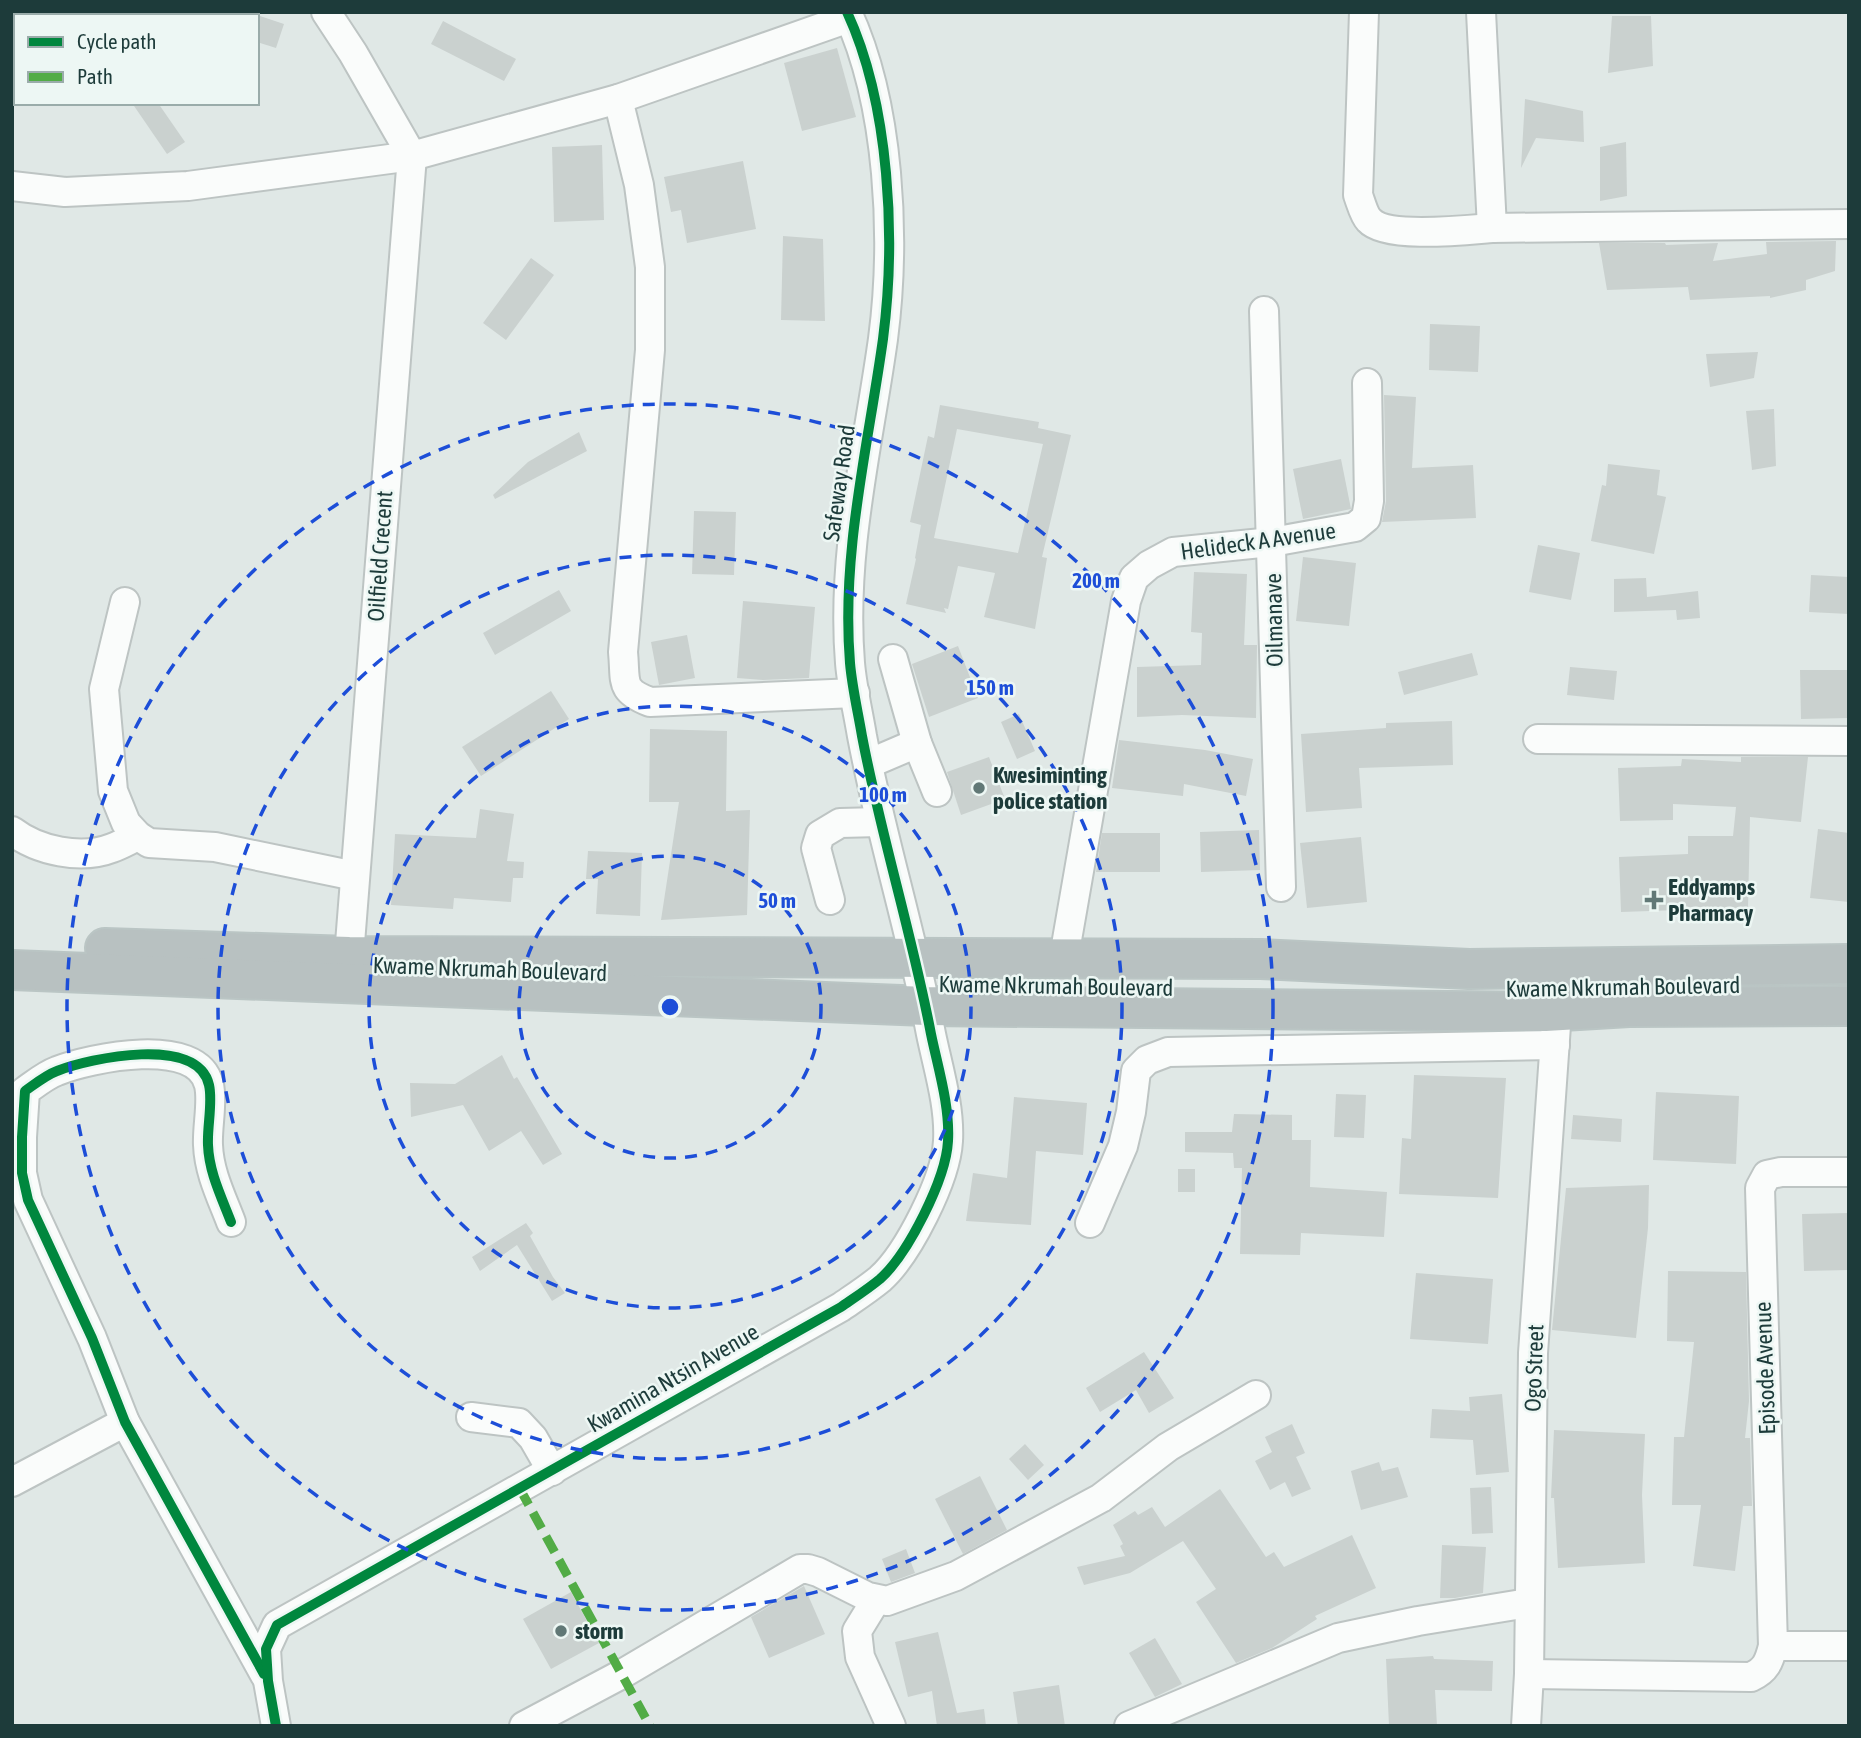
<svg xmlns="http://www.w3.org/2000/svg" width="1861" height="1738" viewBox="0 0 1861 1738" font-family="'Asap Condensed',sans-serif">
<rect width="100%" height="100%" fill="#e0e8e6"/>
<g fill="#cad1cf" fill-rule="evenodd">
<polygon points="257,15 284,24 276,48 257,42"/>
<polygon points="1612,16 1651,16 1653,66 1608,73"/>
<polygon points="443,21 516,59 504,81 431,44"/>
<polygon points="837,48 856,117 802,131 784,63"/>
<polygon points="1525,99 1583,111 1584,142 1536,138 1521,168"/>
<polygon points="132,103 158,103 185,142 167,154"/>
<polygon points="1626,142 1627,196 1600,201 1600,147"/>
<polygon points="602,145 604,220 554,222 552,147"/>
<polygon points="743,161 756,229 687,243 681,210 671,212 664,177"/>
<polygon points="783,236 823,239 825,321 781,320"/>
<polygon points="1836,241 1835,271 1806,280 1806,290 1770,298 1770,296 1690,300 1688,287 1607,290 1599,243 1665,243 1666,245 1718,243 1713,261 1767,254 1766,242"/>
<polygon points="531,258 554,275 506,340 483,323"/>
<polygon points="1430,324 1480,326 1478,372 1429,370"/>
<polygon points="1758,352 1754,378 1710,387 1706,354"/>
<polygon points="1384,395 1416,397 1412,468 1473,465 1476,518 1382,522 1386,501"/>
<path d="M 940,405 L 1039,422 L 1038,428 L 1071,435 L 1042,557 L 1047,558 L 1035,629 L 984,617 L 995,573 L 958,566 L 948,609 L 944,608 L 946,613 L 906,604 L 916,559 L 915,558 L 921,525 L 910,522 L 928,436 L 934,438 ZM 957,429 L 1043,444 L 1018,553 L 934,538 Z"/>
<polygon points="1774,409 1776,466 1752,470 1746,411"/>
<polygon points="579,432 587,451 495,499 493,495 528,462"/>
<polygon points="1341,459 1351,509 1303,519 1293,469"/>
<polygon points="1608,464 1660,470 1657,495 1666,497 1654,554 1591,541 1602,485 1606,486"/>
<polygon points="694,511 736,512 734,575 692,574"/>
<polygon points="1538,545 1580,553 1571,600 1529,592"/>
<polygon points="1303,557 1356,563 1349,626 1296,621"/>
<polygon points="1194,572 1247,574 1244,645 1257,645 1256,718 1182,715 1137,717 1137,667 1201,665 1202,633 1191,632"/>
<polygon points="1811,575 1849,577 1849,614 1809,612"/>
<polygon points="1646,578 1647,597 1698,591 1700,618 1677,620 1676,610 1614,612 1614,579"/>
<polygon points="559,590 571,611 495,655 483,633"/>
<polygon points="743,601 815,607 809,678 763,680 737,678"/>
<polygon points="687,635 695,678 659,685 651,642"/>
<polygon points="958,646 978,698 929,717 912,664"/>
<polygon points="1472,653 1478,675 1404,695 1398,672"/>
<polygon points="1570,667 1617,671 1614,700 1567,695"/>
<polygon points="1800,670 1849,670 1849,718 1801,719"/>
<polygon points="551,691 569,719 481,776 462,747"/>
<polygon points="1019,714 1035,751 1017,759 1001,722"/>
<polygon points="1452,721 1453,765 1359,768 1362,808 1306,812 1301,734 1386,728 1386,723"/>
<polygon points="650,729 727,731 726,811 750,810 747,915 661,920 679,802 649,802"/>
<polygon points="1119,740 1205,750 1253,759 1246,796 1184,784 1183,796 1112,788"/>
<polygon points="989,757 1005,799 961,815 947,772"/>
<polygon points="1741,757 1808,757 1801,822 1750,817 1748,908 1678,907 1679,910 1621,912 1619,857 1688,854 1688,836 1733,836 1736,807 1673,804 1673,820 1620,821 1618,768 1681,766 1682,759 1741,762"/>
<polygon points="480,809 514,814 507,861 524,862 523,878 513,878 511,902 454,898 453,909 391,905 395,834 476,838"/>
<polygon points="1818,829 1849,833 1849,902 1810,898"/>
<polygon points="1259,830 1260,870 1201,872 1200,832"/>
<polygon points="1102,833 1160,833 1160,872 1096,872"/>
<polygon points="1361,837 1367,902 1307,908 1300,843"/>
<polygon points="588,851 642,853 640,916 596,914 598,879 586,879"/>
<polygon points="502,1055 514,1079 517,1077 562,1154 543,1165 521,1131 489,1151 463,1105 411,1117 410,1083 455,1084"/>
<polygon points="1414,1075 1506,1078 1498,1198 1399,1194 1402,1138 1411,1139"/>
<polygon points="1656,1092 1739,1096 1736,1164 1653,1160"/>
<polygon points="1336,1094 1366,1095 1364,1138 1334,1137"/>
<polygon points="1014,1097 1087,1103 1083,1155 1036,1151 1031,1225 966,1221 973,1173 1007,1178"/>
<polygon points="1234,1114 1292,1115 1292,1140 1311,1140 1310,1187 1387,1192 1384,1237 1301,1233 1300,1255 1240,1254 1242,1168 1234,1168 1233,1153 1185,1152 1185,1132 1232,1132"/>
<polygon points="1573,1115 1622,1119 1621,1142 1571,1139"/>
<rect x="1178" y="1169" width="17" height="23"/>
<polygon points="1649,1185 1648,1228 1636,1338 1552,1330 1566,1188"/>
<polygon points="1849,1213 1849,1270 1804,1271 1802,1214"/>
<polygon points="526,1223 533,1233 530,1236 553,1277 565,1293 552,1301 517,1245 480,1271 472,1257"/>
<polygon points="1668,1271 1746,1272 1749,1401 1745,1438 1750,1438 1752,1506 1743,1506 1735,1571 1693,1566 1701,1505 1672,1505 1674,1437 1684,1437 1694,1342 1667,1341"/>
<polygon points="1416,1273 1493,1279 1488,1344 1410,1339"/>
<polygon points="1144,1352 1174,1398 1149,1413 1136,1390 1100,1412 1086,1388"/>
<polygon points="1502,1394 1509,1472 1476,1475 1473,1440 1430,1438 1432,1409 1470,1411 1469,1397"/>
<polygon points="1292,1424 1305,1453 1296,1457 1311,1489 1292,1497 1285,1482 1270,1490 1255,1461 1272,1452 1265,1437"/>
<polygon points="1554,1430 1645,1434 1642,1495 1645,1563 1558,1568 1554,1498 1551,1498"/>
<polygon points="1025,1444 1044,1465 1028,1480 1009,1459"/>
<polygon points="1379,1462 1382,1471 1398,1467 1408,1497 1361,1510 1351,1471"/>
<polygon points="980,1476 1007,1530 963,1554 935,1499"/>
<polygon points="1491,1487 1493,1533 1472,1534 1470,1488"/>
<polygon points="1220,1489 1266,1557 1274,1552 1284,1567 1352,1535 1376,1588 1315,1616 1317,1619 1272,1648 1236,1663 1196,1602 1216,1589 1183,1541 1130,1573 1084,1585 1077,1567 1125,1556 1120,1546 1123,1544 1113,1525 1135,1511 1138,1515 1152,1507 1165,1527"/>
<polygon points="1442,1545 1486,1547 1483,1593 1455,1598 1440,1598"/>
<polygon points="906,1549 915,1573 891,1582 882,1559"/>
<polygon points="804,1586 825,1634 769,1658 751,1617"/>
<polygon points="571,1592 599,1643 551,1669 523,1619"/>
<polygon points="938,1632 957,1713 984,1709 986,1726 937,1726 932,1691 908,1697 895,1642"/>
<polygon points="1155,1638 1182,1684 1155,1697 1129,1653"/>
<polygon points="1433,1656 1434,1659 1493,1661 1492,1691 1435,1690 1437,1726 1389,1726 1386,1659"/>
<polygon points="1059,1685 1065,1726 1018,1726 1013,1692"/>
</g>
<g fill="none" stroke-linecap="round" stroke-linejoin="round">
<defs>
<g id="minor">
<polyline points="326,12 353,53 412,156"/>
<path d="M 1364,12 L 1358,195 C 1361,203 1364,215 1369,220 C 1386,239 1466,230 1492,228 L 1849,224"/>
<polyline points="1481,12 1492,228"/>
<path d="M 618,99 L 639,185 L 650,267 L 650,350 L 623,652 C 626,682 619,690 650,702 L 855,693"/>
<polyline points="12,186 65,192 188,186 412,156 618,99 849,18"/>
<polyline points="1264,311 1281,887"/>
<polyline points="125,602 104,689 113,791 126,823 138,836 149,843 215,847 355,876"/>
<polyline points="893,659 917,743"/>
<polyline points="1538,739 1849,741"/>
<polyline points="868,764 917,743 937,792"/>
<path d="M 12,831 C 38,851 81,860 112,848 C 121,845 129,840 138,836"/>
<polyline points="830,900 816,848 820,835 840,823 880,822"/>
<polyline points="349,956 412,156"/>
<polyline points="1064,957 1126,601 1134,578 1149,565 1173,552 1272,542 1355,527 1366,518 1369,501 1367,383"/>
<path d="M 231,1222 C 221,1196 209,1172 208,1145 C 207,1127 213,1102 209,1085 C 198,1035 90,1058 57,1071 C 46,1075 35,1084 25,1091 L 22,1137 L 22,1173 L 28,1200 L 92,1338 L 125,1422 L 265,1675"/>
<polyline points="1090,1223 1123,1146 1131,1112 1136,1071 1147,1060 1168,1052 1555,1045"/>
<polyline points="471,1417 519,1423 533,1438 552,1471"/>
<polyline points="12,1482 125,1422"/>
<polyline points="876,1600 857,1631 860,1657 891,1726"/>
<polyline points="1773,1646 1849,1646"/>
<path d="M 1529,1674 L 1751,1677 C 1766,1670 1769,1662 1773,1646 L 1760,1188 L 1767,1175 L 1781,1172 L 1849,1172"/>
<path d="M 276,1726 L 268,1681 L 266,1649 L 277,1625 L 841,1307 C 854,1298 868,1289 880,1279 C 908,1254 946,1179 948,1141 C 950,1106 938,1068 931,1034 C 912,934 881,836 862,736 C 858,712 852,687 850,663 C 841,553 868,447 883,339 C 896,239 890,105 847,12"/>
<polyline points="524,1726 622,1674 800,1569 808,1569 818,1572 868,1597 887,1601 956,1576 1101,1498 1168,1447 1256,1395"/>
<polyline points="1129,1726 1338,1638 1418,1621 1528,1603"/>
<polyline points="1526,1726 1529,1674 1533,1353 1557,1011"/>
</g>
<g id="highway">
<polyline points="105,948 349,956 1261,959 1469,969 1849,964"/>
<polyline points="12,970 926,1006 1545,1012 1629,1007 1849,1006"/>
</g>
</defs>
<use href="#minor" stroke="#bdc4c3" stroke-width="32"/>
<use href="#highway" stroke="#bac5c4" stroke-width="42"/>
<use href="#minor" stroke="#fafcfb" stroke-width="28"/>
<use href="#highway" stroke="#b8c1c1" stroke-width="38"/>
<polyline stroke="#52ac46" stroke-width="9" stroke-dasharray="18 9" stroke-linecap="butt" points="520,1489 650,1726"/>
<defs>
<g id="cycleway">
<path d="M 231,1222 C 221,1196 209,1172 208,1145 C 207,1127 213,1102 209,1085 C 198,1035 90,1058 57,1071 C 46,1075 35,1084 25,1091 L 22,1137 L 22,1173 L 28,1200 L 92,1338 L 125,1422 L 264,1674"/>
<path d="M 276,1726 L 268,1681 L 266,1649 L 277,1625 L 841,1307 C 854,1298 868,1289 880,1279 C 908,1254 946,1179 948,1141 C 950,1106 938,1068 931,1034 C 912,934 881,836 862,736 C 858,712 852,687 850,663 C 841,553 868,447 883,339 C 896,239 890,105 847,12"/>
</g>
</defs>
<use href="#cycleway" stroke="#edf7f4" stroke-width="15"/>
<use href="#cycleway" stroke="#00873e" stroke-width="10"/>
</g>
<g fill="none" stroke="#1d4ed8" stroke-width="3.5" stroke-dasharray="12 9">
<circle cx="670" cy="1007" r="151"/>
<circle cx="670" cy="1007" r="301"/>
<circle cx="670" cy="1007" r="452"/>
<circle cx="670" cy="1007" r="603"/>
</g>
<g fill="#617876" stroke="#edf7f4" stroke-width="2.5">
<circle cx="979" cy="788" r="7"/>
<path d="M1650.5 889.5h7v7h7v7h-7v7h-7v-7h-7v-7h7z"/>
<circle cx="561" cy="1631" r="7"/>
</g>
<g text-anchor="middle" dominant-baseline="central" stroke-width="5" stroke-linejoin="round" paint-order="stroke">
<g font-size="23" fill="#1d3b3a" stroke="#edf7f4">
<text transform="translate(839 483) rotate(-82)">Safeway Road</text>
<text transform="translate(1258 541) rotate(-8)">Helideck A Avenue</text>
<text transform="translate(380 556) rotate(-86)">Oilfield Crecent</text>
<text transform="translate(1274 620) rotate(-91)">Oilmanave</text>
<text transform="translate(490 969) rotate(2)">Kwame Nkrumah Boulevard</text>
<text transform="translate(1056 986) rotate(1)">Kwame Nkrumah Boulevard</text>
<text transform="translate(1623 987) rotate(-1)">Kwame Nkrumah Boulevard</text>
<text transform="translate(1534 1368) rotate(-88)">Ogo Street</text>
<text transform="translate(1765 1368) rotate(-92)">Episode Avenue</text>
<text transform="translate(673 1378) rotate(-30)">Kwamina Ntsin Avenue</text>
</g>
<g font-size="23" font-weight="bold" fill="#1d3b3a" stroke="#edf7f4" text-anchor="start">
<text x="993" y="775">Kwesiminting<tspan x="993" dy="26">police station</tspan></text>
<text x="1668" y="887">Eddyamps<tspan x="1668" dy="26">Pharmacy</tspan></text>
<text x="575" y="1631">storm</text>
</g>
</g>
<circle cx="670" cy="1007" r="10" fill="#1d4ed8" stroke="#edf7f4" stroke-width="3.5"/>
<g font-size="21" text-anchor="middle" font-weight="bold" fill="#1d4ed8" stroke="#edf7f4" stroke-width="5" stroke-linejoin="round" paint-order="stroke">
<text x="1096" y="588">200 m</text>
<text x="990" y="695">150 m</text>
<text x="883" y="802">100 m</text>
<text x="777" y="908">50 m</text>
</g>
<rect width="1861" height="1738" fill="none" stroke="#1d3b3a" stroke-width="28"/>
<rect x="14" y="14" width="245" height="91" fill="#edf7f4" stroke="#9aacaa" stroke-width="2"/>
<rect x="28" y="37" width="35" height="10" fill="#00873e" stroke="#9aacaa" stroke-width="2"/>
<text x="77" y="49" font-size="21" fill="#1d3b3a">Cycle path</text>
<rect x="28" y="72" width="35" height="10" fill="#52ac46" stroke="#9aacaa" stroke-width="2"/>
<text x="77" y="84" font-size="21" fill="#1d3b3a">Path</text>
</svg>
